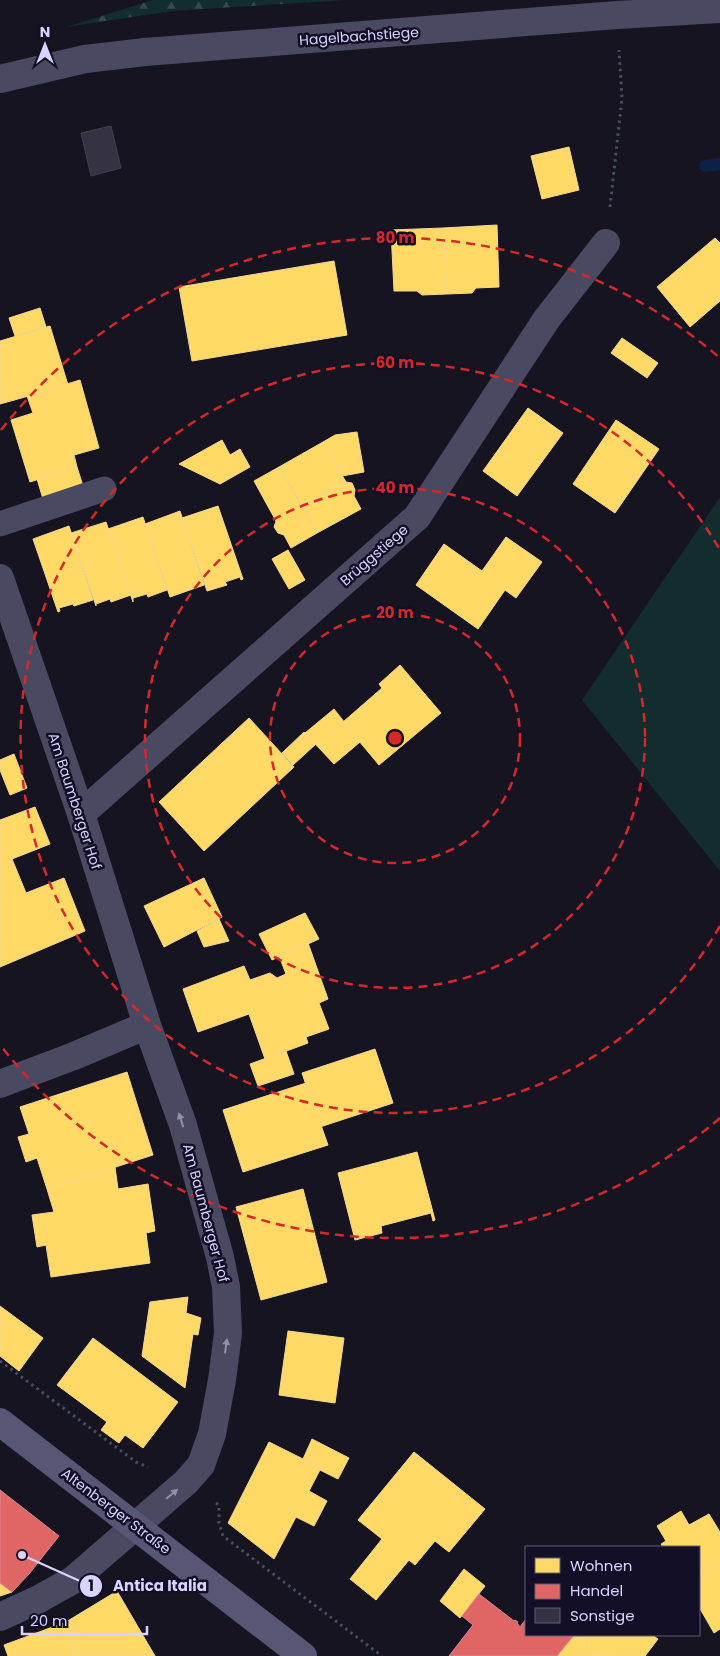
<svg xmlns="http://www.w3.org/2000/svg" width="720" height="1656" viewBox="0 0 720 1656" font-family="Poppins,sans-serif">
<defs>
<pattern id="forest-firs" width="22" height="20" patternUnits="userSpaceOnUse" patternTransform="scale(1.25)"><rect width="22" height="20" fill="#132c2d"/><path d="M5 1l3.5 6h-7zM16 11l3.5 6h-7z" fill="#354a4c"/></pattern>
</defs>
<rect width="100%" height="100%" fill="#161421"/>
<polygon fill="#132c2d" points="720,497 720,871 582,700"/>
<polygon fill="url(#forest-firs)" points="153,0 346,0 172,11 66,27"/>
<g fill="#ffd966" stroke="#f4d894">
<polygon points="569,147 579,190 542,199 531,156"/>
<polygon points="497,225 499,287 476,288 472,293 447,294 443,228"/>
<polygon points="443,228 447,294 422,295 417,291 394,291 391,230"/>
<polygon points="715,238 720,243 720,301 690,327 657,287"/>
<polygon points="334,261 347,335 192,361 179,287"/>
<polygon points="40,308 46,327 15,336 9,318"/>
<polygon points="50,326 68,385 0,404 0,341"/>
<polygon points="622,338 658,363 647,378 611,353"/>
<polygon points="80,380 99,448 74,455 77,467 30,482 11,420 33,413 27,396"/>
<polygon points="528,408 563,433 517,496 483,471"/>
<polygon points="616,420 659,449 615,513 573,484"/>
<polygon points="357,432 364,472 342,476 323,442 335,435"/>
<polygon points="222,440 230,455 240,449 250,467 220,484 179,464"/>
<polygon points="323,442 346,482 302,506 279,467"/>
<polygon points="77,467 83,486 43,499 37,479"/>
<polygon points="279,467 317,533 291,548 284,535 278,533 274,527 276,521 254,481"/>
<polygon points="346,482 352,483 355,490 354,496 361,509 317,533 302,506"/>
<polygon points="218,506 243,579 241,580 240,577 225,582 227,585 207,591 182,518"/>
<polygon points="180,511 204,585 170,597 145,524"/>
<polygon points="143,517 167,590 148,597 147,594 133,598 133,602 108,529"/>
<polygon points="106,522 131,595 111,602 110,599 96,604 96,606 71,533"/>
<polygon points="69,526 93,600 74,606 73,604 59,608 60,611 58,612 33,539"/>
<polygon points="506,537 542,562 516,598 505,590 478,629 416,585 444,544 482,571"/>
<polygon points="288,550 305,580 289,589 272,559"/>
<polygon points="400,665 441,713 379,765 343,722 382,688 379,684"/>
<polygon points="334,709 360,742 334,764 305,733"/>
<polygon points="249,718 294,767 204,851 159,802"/>
<polygon points="304,732 316,744 293,765 282,753"/>
<polygon points="14,754 27,788 10,795 0,770 0,760"/>
<polygon points="35,807 50,844 12,859 26,893 64,878 85,931 0,967 0,820"/>
<polygon points="204,878 222,917 164,947 144,906"/>
<polygon points="305,913 319,939 272,960 259,934"/>
<polygon points="219,919 229,941 204,947 197,931"/>
<polygon points="308,943 328,999 319,1003 329,1029 306,1037 308,1043 265,1059 249,1014 198,1032 183,989 244,966 250,980 270,973 277,978 286,974 279,956"/>
<polygon points="375,1049 393,1103 320,1127 302,1073"/>
<polygon points="286,1051 294,1074 258,1086 250,1064"/>
<polygon points="127,1072 153,1155 47,1189 37,1158 26,1162 18,1137 29,1134 20,1107"/>
<polygon points="306,1083 328,1145 243,1172 223,1110"/>
<polygon points="417,1152 435,1220 433,1221 431,1213 381,1226 382,1233 355,1240 338,1173"/>
<polygon points="115,1167 118,1189 148,1184 155,1231 146,1233 150,1263 51,1277 46,1245 37,1247 32,1215 54,1212 47,1189"/>
<polygon points="303,1189 327,1282 261,1300 236,1207"/>
<polygon points="188,1297 186,1313 201,1318 198,1335 193,1334 185,1388 142,1356 150,1302"/>
<polygon points="0,1306 43,1338 19,1371 0,1356"/>
<polygon points="288,1331 344,1338 335,1403 279,1395"/>
<polygon points="93,1338 178,1402 143,1448 125,1435 119,1443 101,1430 107,1422 57,1385"/>
<polygon points="312,1439 349,1458 338,1479 320,1470 321,1468 303,1459"/>
<polygon points="269,1442 321,1468 309,1491 327,1501 314,1526 296,1517 274,1559 228,1523"/>
<polygon points="414,1452 485,1509 449,1552 435,1541 415,1565 409,1560 376,1600 350,1579 382,1539 358,1520"/>
<polygon points="681,1511 689,1525 709,1514 720,1532 720,1563 699,1576 699,1547 663,1547 661,1544 666,1541 657,1526"/>
<polygon points="720,1563 720,1629 714,1633 699,1607 699,1576"/>
<polygon points="464,1569 485,1586 460,1618 440,1601"/>
<polygon points="0,1583 12,1592 0,1596"/>
<polygon points="117,1591 155,1656 77,1656 66,1622"/>
<polygon points="66,1622 77,1656 8,1656 4,1645"/>
<polygon points="574,1635 576,1635 603,1656 557,1656"/>
<polygon points="576,1635 652,1635 658,1639 645,1656 603,1656"/>
</g>
<g fill="#e06666" stroke="#de8794">
<polygon points="0,1490 59,1536 29,1574 12,1592 0,1583"/>
<polygon points="479,1594 514,1621 515,1620 518,1622 517,1623 520,1627 526,1619 526,1635 574,1635 557,1656 449,1656 473,1625 462,1616"/>
</g>
<g fill="none" stroke-linecap="round" stroke-linejoin="round">
<polyline stroke="#0d2144" stroke-width="12" points="705,166 720,164"/>
</g>
<polygon fill="#343243" stroke="#433f54" points="111,126 121,168 91,176 81,133"/>
<g fill="none" stroke-linecap="round" stroke-linejoin="round">
<g stroke="#44505f" stroke-width="3" stroke-dasharray="2.5 4" stroke-linecap="butt">
<polyline points="610,207 622,98 619,50"/>
<polyline points="0,1361 136,1462 148,1467"/>
<polyline points="216,1503 219,1505 219,1523 223,1536 382,1656"/>
</g>
<polyline stroke="#4a4962" stroke-width="25" points="0,524 104,489"/>
<g stroke="#4a4962" stroke-width="28">
<polyline points="0,79 85,59 145,52 617,15 720,9"/>
<polyline points="0,578 81,814 147,1025 183,1125 220,1257 226,1287 228,1333 222,1380 212,1434 201,1465 186,1482 73,1580 39,1599 0,1617"/>
<polyline points="81,814 417,517 546,320 606,243"/>
<polyline points="0,1084 74,1056 147,1025"/>
</g>
<polyline stroke="#575674" stroke-width="28" points="0,1422 303,1656"/>
</g>
<defs><path id="oneway-solid" d="M-6-.8H1V-3.2L6.5 0L1 3.2V.8H-6Z" transform="scale(1.25)"/></defs>
<g fill="#928eb0">
<use href="#oneway-solid" transform="translate(181 1120) rotate(-108)"/>
<use href="#oneway-solid" transform="translate(226 1346) rotate(-82)"/>
<use href="#oneway-solid" transform="translate(172 1494) rotate(-40)"/>
</g>
<g fill="none" stroke="#d62828" stroke-width="2.5" stroke-dasharray="9 6">
<circle cx="395" cy="738" r="125"/>
<circle cx="395" cy="738" r="250"/>
<path d="M720 926A375 375 0 1 1 720 550"/>
<path d="M720 1118A500 500 0 0 1 1 1046M1 430A500 500 0 0 1 720 358"/>
</g>
<g text-anchor="middle" dominant-baseline="central" stroke-width="5" stroke-linejoin="round" paint-order="stroke">
<g font-size="14" fill="#d9d4ff" stroke="#130f26">
<text transform="translate(359 36) rotate(-4)">Hagelbachstiege</text>
<text transform="translate(374 555) rotate(-41)">Brüggstiege</text>
<text transform="translate(75 801) rotate(72)">Am Baumberger Hof</text>
<text transform="translate(206 1213) rotate(75)">Am Baumberger Hof</text>
<text transform="translate(116 1511) rotate(37)">Altenberger Straße</text>
</g>
</g>
<circle cx="395" cy="738" r="8" fill="#d62828" stroke="#130f26" stroke-width="2.5"/>
<g font-size="15" text-anchor="middle" font-weight="bold" fill="#d62828" stroke="#130f26" stroke-width="5" stroke-linejoin="round" paint-order="stroke">
<text x="395" y="243">80 m</text>
<text x="395" y="368">60 m</text>
<text x="395" y="493">40 m</text>
<text x="395" y="618">20 m</text>
</g>
<path fill="none" stroke="#d9d4ff" stroke-width="2" d="M22 1555L91 1586"/>
<g fill="#d9d4ff" stroke="#130f26" stroke-width="2">
<circle cx="22" cy="1555" r="5"/>
<circle cx="91" cy="1586" r="12"/>
</g>
<g font-size="15" text-anchor="middle" font-weight="bold" fill="#111">
<text x="91" y="1591">1</text>
</g>
<g font-size="15" text-anchor="middle" font-weight="bold" fill="#d9d4ff" stroke="#130f26" stroke-width="5" stroke-linejoin="round" paint-order="stroke">
<text x="160" y="1591">Antica Italia</text>
</g>
<rect x="525" y="1546" width="175" height="90" fill="#130f26" stroke="#625e7d"/>
<rect x="535" y="1558" width="25" height="15" fill="#ffd966" stroke="#625e7d"/>
<text x="570" y="1571" font-size="15" fill="#d9d4ff">Wohnen</text>
<rect x="535" y="1584" width="25" height="15" fill="#e06666" stroke="#625e7d"/>
<text x="570" y="1596" font-size="15" fill="#d9d4ff">Handel</text>
<rect x="535" y="1608" width="25" height="15" fill="#343243" stroke="#625e7d"/>
<text x="570" y="1621" font-size="15" fill="#d9d4ff">Sonstige</text>
<g transform="translate(45 45)" stroke="#130f26" stroke-width="4" paint-order="stroke">
<path d="M0-4L9 19L0 12L-9 19Z" fill="#d9d4ff"/>
<text y="-8" font-size="14" font-weight="bold" text-anchor="middle" fill="#d9d4ff">N</text>
</g>
<path d="M22 1626v8h125v-8" fill="none" stroke="#d9d4ff" stroke-width="2.5"/>
<text x="30" y="1626" font-size="15" fill="#d9d4ff" stroke="#130f26" stroke-width="4" paint-order="stroke">20 m</text>
</svg>
